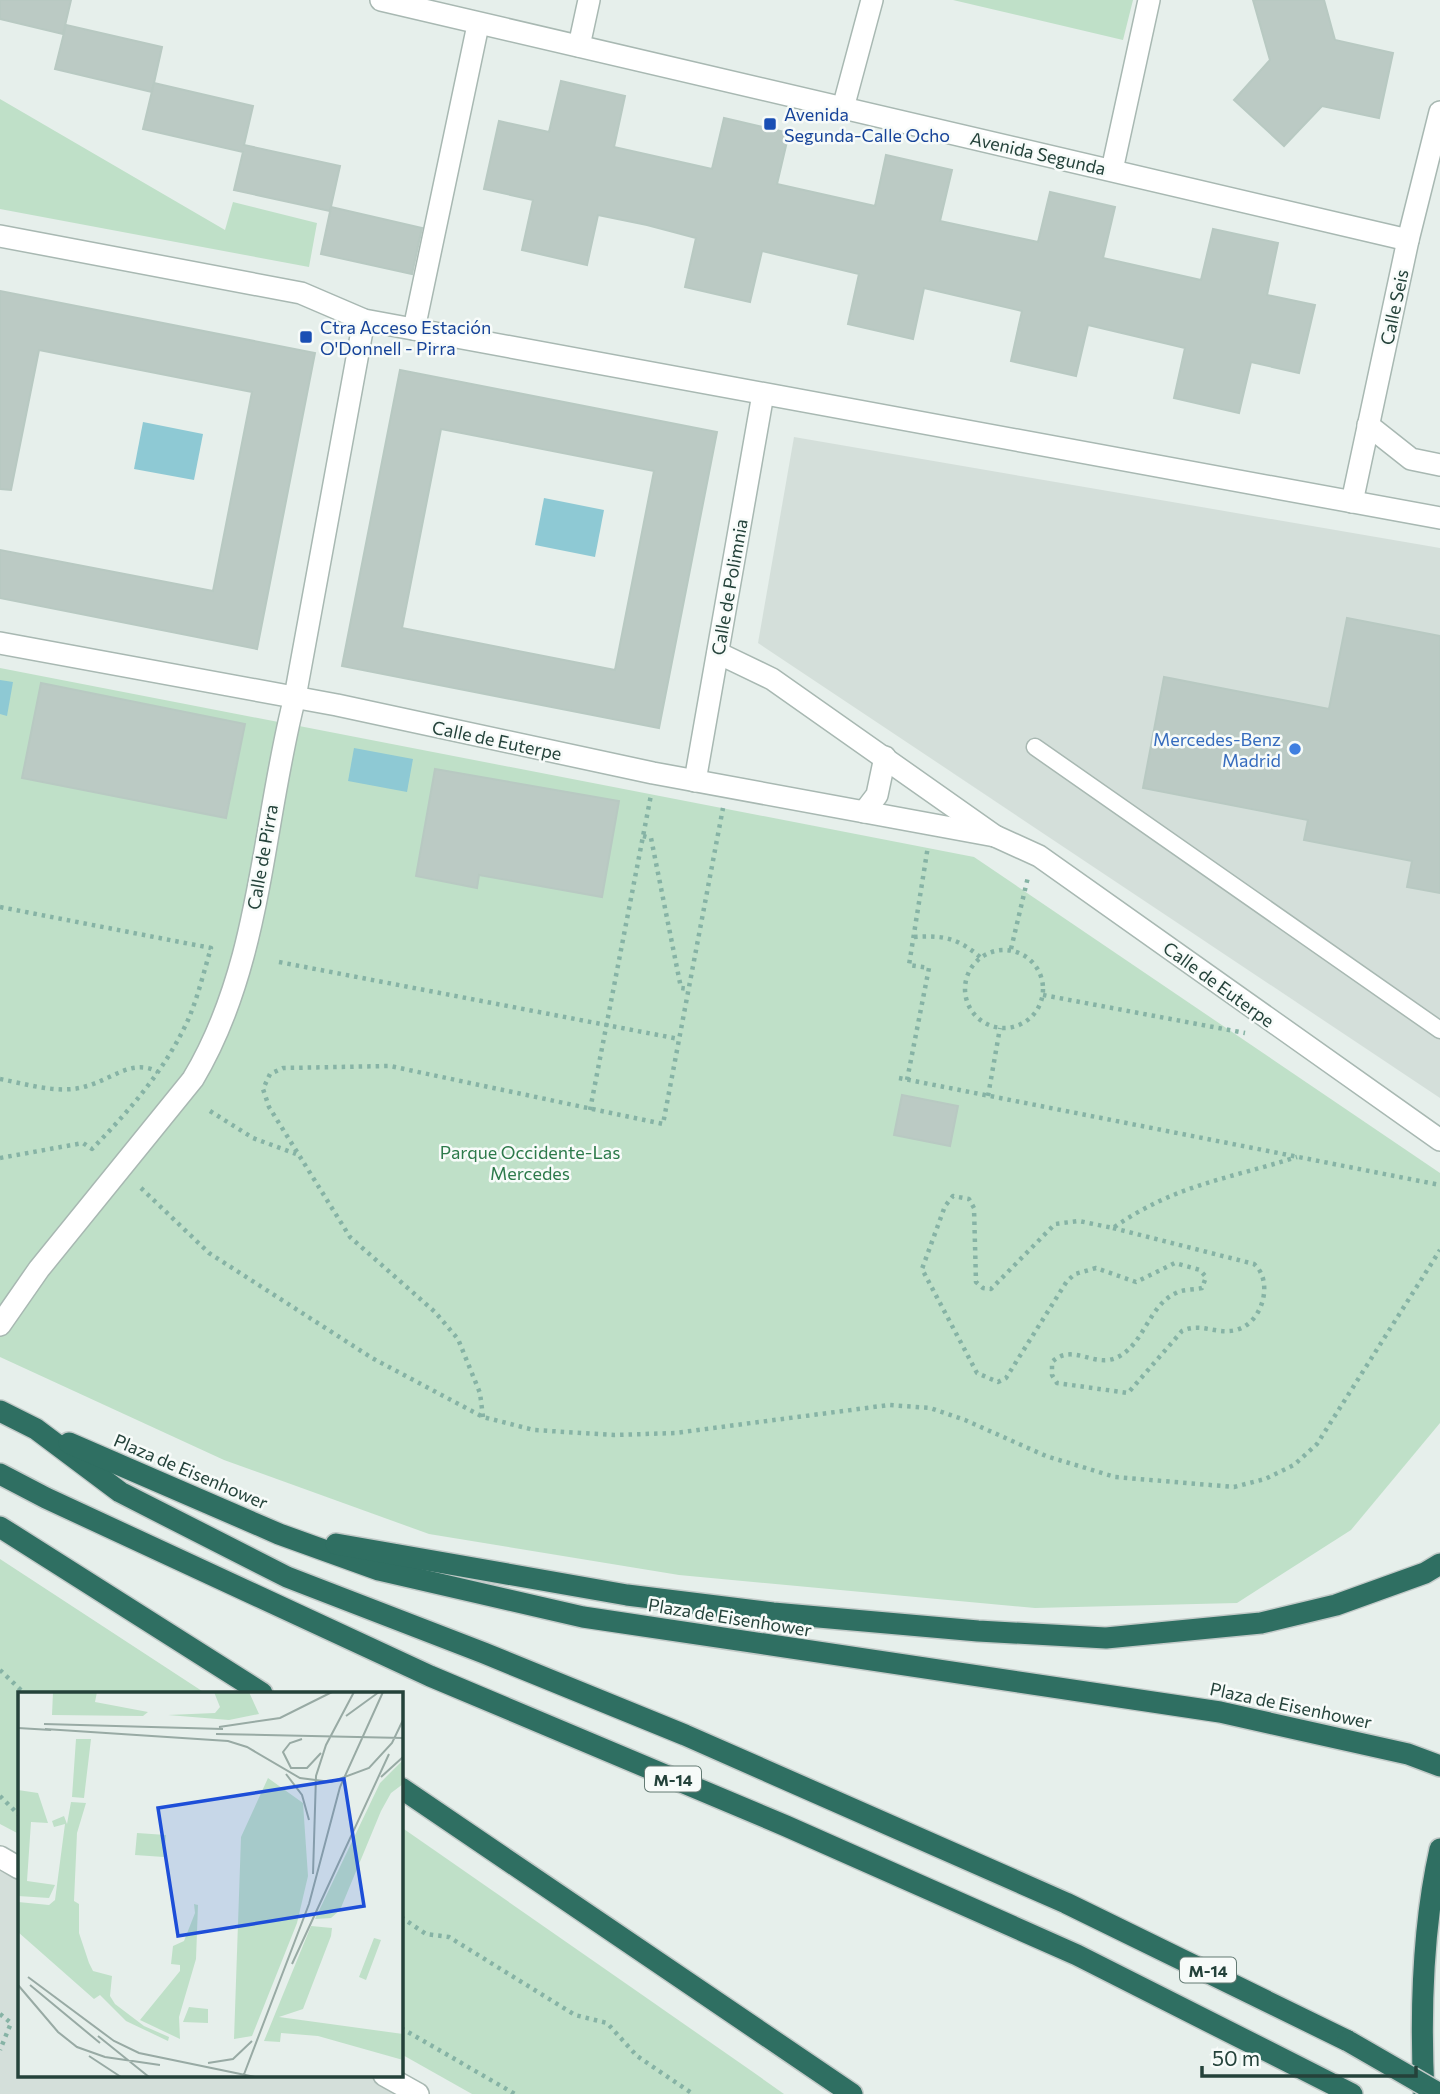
<svg xmlns="http://www.w3.org/2000/svg" width="1440" height="2094" viewBox="0 0 1440 2094" font-family="Commissioner,sans-serif">
<rect width="100%" height="100%" fill="#e6efeb"/>
<g fill="#d4dfda">
<polygon points="794,437 1440,548 1440,1098 758,643"/>
<polygon points="0,1857 19,1868 19,2075 384,2075 418,2094 0,2094"/>
</g>
<g fill="#bfe0c8">
<polygon points="953,0 1133,0 1123,40"/>
<polygon points="0,99 225,230 233,202 317,223 309,267 0,209"/>
<polygon points="0,668 974,857 1440,1173 1440,1423 1351,1530 1237,1603 1035,1608 679,1575 429,1534 224,1460 0,1357"/>
<polygon points="0,1559 205,1693 19,1693 19,1834 0,1824"/>
<polygon points="401,1827 753,2072 784,2094 472,2094 401,2054"/>
</g>
<g fill="#8ec9d4">
<polygon points="143,422 203,434 194,480 134,469"/>
<polygon points="544,498 604,510 595,557 535,545"/>
<polygon points="0,680 13,682 7,716 0,714"/>
<polygon points="354,748 413,759 407,792 348,781"/>
</g>
<g fill="#bbcac4" stroke="#b8c9c2" stroke-width="2" fill-rule="evenodd">
<polygon points="0,0 71,0 63,34 0,19"/>
<polygon points="1253,0 1324,0 1335,40 1393,53 1379,118 1322,106 1284,146 1234,100 1270,60"/>
<polygon points="66,25 162,47 152,92 55,69"/>
<polygon points="561,81 625,96 614,147 712,169 724,118 789,133 777,184 875,206 886,155 952,170 940,221 1038,242 1050,192 1115,207 1103,258 1201,280 1213,229 1278,243 1267,295 1315,305 1299,373 1251,362 1239,413 1174,398 1185,348 1088,325 1076,376 1011,361 1022,311 924,288 913,339 848,324 859,274 762,251 750,302 685,287 696,238 647,225 598,215 587,265 522,250 533,200 484,189 499,121 549,132"/>
<polygon points="154,83 253,106 244,145 340,166 330,211 234,190 243,152 143,129"/>
<polygon points="331,207 422,228 412,274 321,254"/>
<polygon points="0,291 315,353 257,649 0,598 0,550 213,591 252,392 39,350 11,490 0,489"/>
<path d="M 400,370 L 717,432 L 659,728 L 342,666 ZM 441,429 L 654,471 L 615,670 L 402,628 Z"/>
<polygon points="1347,618 1440,636 1440,893 1407,887 1412,861 1304,840 1308,820 1143,788 1164,677 1329,709"/>
<polygon points="41,683 245,724 226,818 22,778"/>
<polygon points="435,769 619,801 602,897 479,875 477,888 416,876"/>
<polygon points="902,1095 958,1106 950,1146 894,1135"/>
</g>
<g fill="none" stroke-linecap="round" stroke-linejoin="round">
<defs>
<polyline id="lane" points="1035,747 1440,1030"/>
<g id="street">
<polyline points="381,0 1408,240"/>
<polyline points="579,46 589,0"/>
<polyline points="843,108 872,0"/>
<polyline points="1112,170 1149,0"/>
<polyline points="0,236 301,293 364,320 1440,518"/>
<polyline points="414,329 478,25"/>
<polyline points="1368,425 1411,459 1440,465"/>
<polyline points="1352,502 1408,240 1440,112"/>
<polyline points="0,643 337,705 653,773 995,836"/>
<polyline points="718,653 772,679 995,836 1039,856 1440,1140"/>
<polyline points="695,781 763,394"/>
<polyline points="864,812 877,795 885,757"/>
<path d="M 0,1325 L 39,1269 L 193,1079 C 262,964 262,824 295,697 L 364,320"/>
<polyline points="0,1857 19,1868"/>
<polyline points="384,2075 418,2094"/>
</g>
<g id="highway">
<polyline points="0,1411 36,1429 120,1492 287,1577 484,1653 685,1735 1066,1903 1348,2041"/>
<polyline points="69,1443 279,1534 379,1570 583,1617 1220,1712 1408,1754 1440,1766"/>
<polyline points="0,1474 46,1498 430,1676 786,1826 1077,1955 1352,2094"/>
<polyline points="0,1527 262,1693"/>
<polyline points="336,1544 627,1595 773,1613 978,1631 1106,1638 1261,1623 1336,1605 1425,1573 1440,1564"/>
<polyline points="401,1788 852,2094"/>
<path d="M 1424,2094 C 1420,2013 1422,1929 1440,1849"/>
</g>
</defs>
<use href="#lane" stroke="#a8b8b2" stroke-width="19"/>
<use href="#street" stroke="#a8b8b2" stroke-width="24"/>
<use href="#highway" stroke="#c2cac8" stroke-width="24"/>
<g stroke="#86b3a5" stroke-width="4.5" stroke-dasharray="3.5 5" stroke-linecap="butt">
<polyline points="643,836 651,838 681,988 688,989"/>
<path d="M 0,907 L 211,948 C 204,971 198,997 188,1020 C 165,1070 130,1110 92,1149 L 83,1143 L 0,1158"/>
<path d="M 914,937 C 943,935 958,938 980,957"/>
<polyline points="1011,949 1028,877"/>
<circle cx="1004" cy="989" r="39"/>
<polyline points="279,962 679,1039"/>
<polyline points="1043,995 1245,1033"/>
<polyline points="899,1078 1440,1185"/>
<path d="M 0,1079 C 27,1084 60,1095 87,1086 C 112,1079 133,1058 158,1072"/>
<polyline points="907,1080 929,968 909,965 928,846"/>
<polyline points="988,1096 1000,1028"/>
<polyline points="590,1110 651,795"/>
<polyline points="210,1111 253,1138 296,1154"/>
<polyline points="141,1188 209,1253 372,1358 483,1417 534,1430 614,1435 675,1433 889,1405 930,1408 965,1420 1046,1456 1115,1477 1234,1487 1265,1479 1294,1465 1317,1444 1440,1250"/>
<path d="M 1113,1228 L 1254,1264 C 1274,1281 1263,1323 1236,1330 C 1216,1335 1201,1322 1182,1331 L 1128,1393 L 1057,1383 L 1052,1375 L 1052,1362 C 1073,1342 1094,1369 1118,1357 C 1144,1344 1149,1305 1176,1293 C 1183,1289 1194,1290 1202,1288 L 1206,1277 L 1200,1270 L 1175,1263 L 1136,1282 L 1096,1268 L 1075,1274 L 1067,1281 L 1006,1378 L 998,1382 L 977,1373 L 922,1269 L 945,1206 L 953,1196 L 969,1199 L 974,1208 L 976,1282 L 983,1288 L 991,1289 L 1055,1224 L 1079,1221 L 1113,1228 C 1174,1185 1228,1179 1297,1157"/>
<polyline points="483,1417 480,1393 458,1339 435,1312 350,1237 269,1107 263,1089 270,1074 283,1068 390,1066 663,1124 723,808"/>
<polyline points="0,1670 24,1693"/>
<polyline points="0,1796 19,1815"/>
<polyline points="401,1917 426,1934 449,1937 575,2015 607,2023 637,2056 693,2094"/>
<polyline points="0,2014 11,2023 0,2050"/>
<polyline points="401,2028 515,2094"/>
</g>
<use href="#lane" stroke="#fff" stroke-width="16"/>
<use href="#street" stroke="#fff" stroke-width="21"/>
<use href="#highway" stroke="#2f6f62" stroke-width="21"/>
<defs>
<polyline id="highway-bridge" points="1348,2041 1440,2094"/>
</defs>
<use href="#highway-bridge" stroke="#c2cac8" stroke-width="24" stroke-linecap="butt"/>
<use href="#highway-bridge" stroke="#2f6f62" stroke-width="21"/>
</g>
<g fill="#1a4fb4" stroke="#f7fbf9" stroke-width="2.5">
<rect x="763" y="117" width="14" height="14" rx="3.5"/>
<rect x="299" y="330" width="14" height="14" rx="3.5"/>
</g>
<circle fill="#3f7fe0" stroke="#f7fbf9" stroke-width="2.5" cx="1295" cy="749" r="7"/>
<g text-anchor="middle" dominant-baseline="central" stroke-width="5" stroke-linejoin="round" paint-order="stroke">
<g fill="#f7fbf9" stroke="#637a73" stroke-width="2">
<rect x="645" y="1766.5" width="56" height="25" rx="5"/>
<rect x="1180" y="1957.5" width="56" height="25" rx="5"/>
</g>
<g font-size="16" font-weight="bold" fill="#24423a">
<text x="673" y="1779">M-14</text>
<text x="1208" y="1970">M-14</text>
</g>
<g font-size="18" fill="#164399" stroke="#f7fbf9" text-anchor="start">
<text x="784" y="114">Avenida<tspan x="784" dy="21">Segunda-Calle Ocho</tspan></text>
<text x="320" y="327">Ctra Acceso Estación<tspan x="320" dy="21">O'Donnell - Pirra</tspan></text>
</g>
<g font-size="18" fill="#24423a" stroke="#f7fbf9">
<text transform="translate(1038 153) rotate(13)">Avenida Segunda</text>
<text transform="translate(1394 307) rotate(-78)">Calle Seis</text>
<text transform="translate(729 587) rotate(-80)">Calle de Polimnia</text>
<text transform="translate(497 740) rotate(12)">Calle de Euterpe</text>
<text transform="translate(262 857) rotate(-80)">Calle de Pirra</text>
<text transform="translate(1219 984) rotate(36)">Calle de Euterpe</text>
<text transform="translate(191 1471) rotate(23)">Plaza de Eisenhower</text>
<text transform="translate(730 1617) rotate(9)">Plaza de Eisenhower</text>
<text transform="translate(1291 1705) rotate(12)">Plaza de Eisenhower</text>
</g>
<g font-size="18" fill="#366cbe" stroke="#f7fbf9" text-anchor="end">
<text x="1281" y="739">Mercedes-Benz<tspan x="1281" dy="21">Madrid</tspan></text>
</g>
<g font-size="18" fill="#2d7a4b" stroke="#f7fbf9">
<text x="530" y="1152">Parque Occidente-Las<tspan x="530" dy="21">Mercedes</tspan></text>
</g>
</g>
<g transform="translate(18 1692)">
<rect width="385" height="385" fill="#e6efeb"/>
<path d="M 35,0 L 79,0 L 77,10 L 130,20 L 125,24 L 34,23 ZM 196,0 L 231,0 L 241,22 L 211,28 L 150,23 L 197,21 L 202,15 ZM 58,47 L 73,47 L 66,106 L 54,105 ZM 385,68 L 385,92 L 373,101 L 363,119 L 322,218 L 313,226 L 297,227 L 362,91 ZM 250,86 L 285,111 L 290,184 L 279,231 L 234,344 L 216,347 L 223,145 ZM 0,98 L 20,101 L 30,131 L 13,130 L 9,189 L 37,193 L 31,206 L 0,204 ZM 53,110 L 68,111 L 59,141 L 56,209 L 61,212 L 61,241 L 71,271 L 75,279 L 94,284 L 92,304 L 97,312 L 126,334 L 151,345 L 150,349 L 108,329 L 82,303 L 76,307 L 0,240 L 0,210 L 31,213 L 37,208 L 47,132 L 36,135 L 34,129 L 46,124 L 49,132 ZM 119,141 L 148,143 L 146,165 L 117,163 ZM 176,212 L 180,213 L 178,267 L 161,325 L 162,347 L 122,328 L 162,279 L 162,273 L 153,272 L 155,254 L 166,249 L 177,221 ZM 293,234 L 314,236 L 313,244 L 285,317 L 261,325 L 385,342 L 385,368 L 300,344 L 263,341 L 262,350 L 246,349 ZM 356,246 L 363,248 L 348,288 L 341,285 ZM 171,315 L 190,317 L 190,331 L 165,330 Z" fill="#bfe0c8"/>
<path fill="none" stroke="#98aaa4" stroke-width="2" d="M 328,24 L 361,0M 26,32 L 205,37M 201,35 L 262,26 L 314,0M 0,36 L 33,38M 27,37 L 210,49 L 229,55 L 282,86 L 313,90 L 351,76 L 374,51 L 385,28M 198,42 L 385,46M 284,47 L 272,51 L 265,60 L 273,76 L 289,76 L 303,61M 268,82 L 284,103 L 291,128M 363,85 L 385,65M 295,182 L 298,84 L 308,53 L 336,0M 274,272 L 371,62M 10,285 L 96,349 L 121,361 L 237,385M 0,293 L 40,340 L 59,355 L 87,365 L 142,373M 12,293 L 82,351M 80,344 L 131,385M 71,364 L 103,385M 190,371 L 215,367 L 234,349M 225,385 L 291,212 L 322,95 L 365,0"/>
<path fill="#1d4ed8" fill-opacity="0.15" stroke="#1d4ed8" stroke-width="3.5" d="M 326,87 L 346,214 L 160,244 L 140,116 Z"/>
<rect width="385" height="385" fill="none" stroke="#24423a" stroke-width="3.5"/>
</g>
<path d="M1202 2066v10h214v-10" fill="none" stroke="#24423a" stroke-width="3.5"/>
<text x="1212" y="2066" font-size="21" fill="#24423a" stroke="#f7fbf9" stroke-width="5" paint-order="stroke">50 m</text>
</svg>
